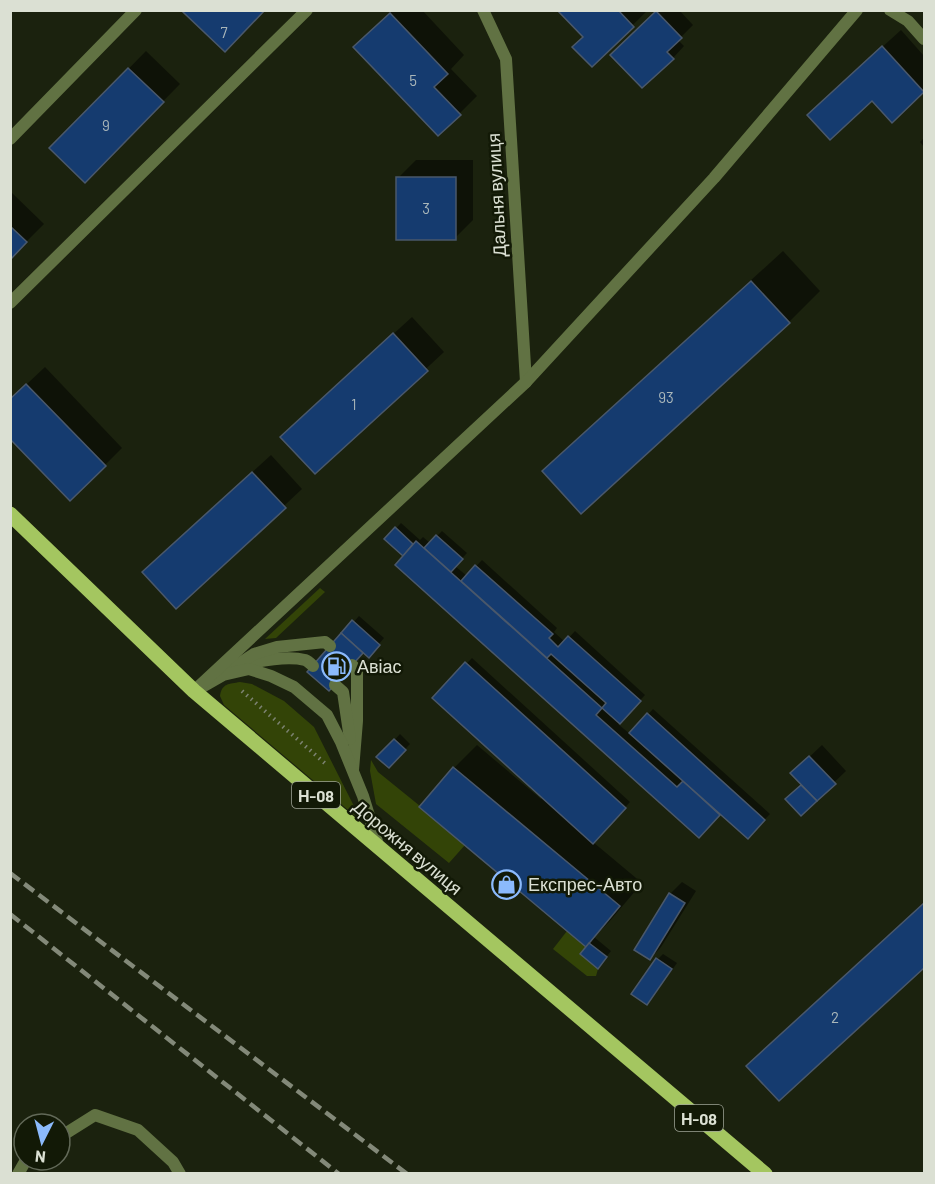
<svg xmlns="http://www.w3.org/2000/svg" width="935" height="1184" viewBox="0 0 935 1184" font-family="Barlow,sans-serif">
<rect width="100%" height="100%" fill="#1b220e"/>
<g fill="#334407">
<polygon points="320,588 325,592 276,638 265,639"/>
<path d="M 240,682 L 252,684 L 284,701 L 314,727 L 359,816 L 354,815 L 224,705 L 220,696 C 222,683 229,684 240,682 Z"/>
<polygon points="371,760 378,772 420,806 419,807 465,845 449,863 376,804 370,771"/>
<polygon points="567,931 586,947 598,969 596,976 587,976 553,949"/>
</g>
<g fill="#0007">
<polygon points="393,10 422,10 464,55 451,69 477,96 439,134 373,30"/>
<polygon points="559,10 648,10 592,65 584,37"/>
<polygon points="658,10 679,10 693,25 678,40 684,46 673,58 612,55"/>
<polygon points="901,30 924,56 924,90 892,121 872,99 826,98"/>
<polygon points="146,51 180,84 85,181 51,148"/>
<polygon points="924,138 924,147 920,142"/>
<polygon points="416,160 473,160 473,220 455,238 398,178"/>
<polygon points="10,191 44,224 10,258"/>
<polygon points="783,251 820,291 789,322 575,441"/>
<polygon points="412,317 444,352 315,472 300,419"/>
<polygon points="45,367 122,448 105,465 10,400"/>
<polygon points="271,455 302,489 176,607 162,555"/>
<polygon points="401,523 420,540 423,537 430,543 442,531 467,553 455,566 467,576 482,560 557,628 554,632 565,642 575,631 645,695 618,724 630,734 653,709 770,814 748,837 721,813 699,836 386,539"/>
<polygon points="359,616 384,638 374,650 364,651 335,684 309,672"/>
<polygon points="472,658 630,802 593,842 642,883 609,922 594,937 611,951 603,961 588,947 421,807 454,768 477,745 541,799 543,797 434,698"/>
<polygon points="400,734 410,744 389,766 379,757"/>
<polygon points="822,745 846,771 801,814 787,799 803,785 804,762"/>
<polygon points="682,882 696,891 661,947 650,959 670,894"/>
<polygon points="924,902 924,966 779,1099 748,1066 779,1035"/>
<polygon points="663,954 677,963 652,998 647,1003 658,959"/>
</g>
<g fill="#153b6f" stroke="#4a586b" stroke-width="1.5">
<polygon points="184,10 265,10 225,52 183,12"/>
<polygon points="557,10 618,10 634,27 592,67 572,47 583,37"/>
<polygon points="656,11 682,38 667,52 674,59 642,88 610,55"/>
<polygon points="390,13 448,74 434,87 461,115 438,136 353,47"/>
<polygon points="882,46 924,92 892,123 872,101 830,140 807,115"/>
<polygon points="128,68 164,102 85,183 49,148"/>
<rect x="396" y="177" width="60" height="63"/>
<polygon points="10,226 27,242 10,260"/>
<polygon points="751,281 790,323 581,514 542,471"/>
<polygon points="393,333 428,371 315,474 280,437"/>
<polygon points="26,384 106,466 70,501 10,439 10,399"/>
<polygon points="252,472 286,508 176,609 142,572"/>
<polygon points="395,527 413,544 403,556 384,539"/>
<polygon points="436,535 463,559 451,572 424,548"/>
<polygon points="416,541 602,708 596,715 677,787 683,781 720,815 699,838 395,565"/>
<polygon points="475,565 553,634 549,638 558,647 568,636 641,701 620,724 602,708 606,703 551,654 547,658 461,581"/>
<polygon points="352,620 380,645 369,658 341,633"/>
<polygon points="341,633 363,653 329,691 307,672"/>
<polygon points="465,662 626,808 593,844 432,698"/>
<polygon points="647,713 765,820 748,839 629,733"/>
<polygon points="394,739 406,750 389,768 376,757"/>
<polygon points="809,756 836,784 817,801 790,773"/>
<polygon points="453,767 620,906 586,947 419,807"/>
<polygon points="801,785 817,801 801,816 785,799"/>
<polygon points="669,893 685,903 650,960 634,950"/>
<polygon points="924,903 924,968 779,1101 746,1066"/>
<polygon points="589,943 607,957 598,969 580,954"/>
<polygon points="656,958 672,969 647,1005 631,994"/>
</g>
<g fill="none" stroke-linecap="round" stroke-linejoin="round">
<polyline stroke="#7c8271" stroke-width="4" stroke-dasharray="1.5 4.5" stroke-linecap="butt" points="242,691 327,765"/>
<g stroke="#617243" stroke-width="12">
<polyline points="10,139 136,10"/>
<polyline points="10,303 307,10"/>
<polyline points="352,665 357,670 357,721 353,770"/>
<path d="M 244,666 C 258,660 289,656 305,660 C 308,661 310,663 313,666"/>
<polyline points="228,671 254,654 277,647 325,642 330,646"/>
<polyline points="335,685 343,692 350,739"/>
<polyline points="202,687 223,675 249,669 271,676 294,687 327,715 341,742 363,796 379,848"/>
</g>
<g stroke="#617243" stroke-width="12">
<polyline points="483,10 506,59 526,382"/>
<polyline points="890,10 908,21 924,39"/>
<polyline points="194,691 526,382 714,178 857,10"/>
<polyline points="60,1137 95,1115 138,1130 173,1162 180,1174"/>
<polyline points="18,1174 26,1160"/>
</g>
<polyline stroke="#a4c660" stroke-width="15" points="10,514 194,691 765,1174"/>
<g stroke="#838979" stroke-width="4.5" stroke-dasharray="12 6" stroke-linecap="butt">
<polyline points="10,873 407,1174"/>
<polyline points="10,914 339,1174"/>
</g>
</g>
<defs>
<symbol id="fuel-ring" viewBox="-11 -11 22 22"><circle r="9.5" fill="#121906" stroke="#8bbafc" stroke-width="1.5"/><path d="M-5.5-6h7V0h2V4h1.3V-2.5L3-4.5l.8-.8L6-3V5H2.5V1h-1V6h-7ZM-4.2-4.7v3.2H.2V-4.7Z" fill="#8bbafc"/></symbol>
<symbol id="shop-ring" viewBox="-11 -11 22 22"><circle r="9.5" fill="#121906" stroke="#8bbafc" stroke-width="1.5"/><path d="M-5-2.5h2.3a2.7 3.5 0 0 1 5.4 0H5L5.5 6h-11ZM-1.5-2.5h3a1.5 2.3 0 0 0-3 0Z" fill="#8bbafc"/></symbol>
</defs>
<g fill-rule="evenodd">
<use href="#fuel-ring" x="320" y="650" width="33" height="33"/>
<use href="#shop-ring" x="490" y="868" width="33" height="33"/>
</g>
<g text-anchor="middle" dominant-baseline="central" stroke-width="5" stroke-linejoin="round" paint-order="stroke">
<g font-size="15" fill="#aab7ba">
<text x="224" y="32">7</text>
<text x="413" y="80">5</text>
<text x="106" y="125">9</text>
<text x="426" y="208">3</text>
<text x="666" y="397">93</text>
<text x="354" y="404">1</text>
<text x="835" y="1017">2</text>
</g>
<g fill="#121906" stroke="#9fa496" stroke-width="1.5">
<rect x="292" y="782" width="48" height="26" rx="4.5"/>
<rect x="675" y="1105" width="48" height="26" rx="4.5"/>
</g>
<g font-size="16" font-weight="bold" fill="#dbe0d3">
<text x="316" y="795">Н-08</text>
<text x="699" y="1118">Н-08</text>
</g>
<g font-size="18" fill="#dbe0d3" stroke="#121906">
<text transform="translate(496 195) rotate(-93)">Дальня вулиця</text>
<text transform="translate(408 847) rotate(40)">Дорожня вулиця</text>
</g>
<g font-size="18" fill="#dbe0d3" stroke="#121906" text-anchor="start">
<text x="357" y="666">Авіас</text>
<text x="528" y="884">Експрес-Авто</text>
</g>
</g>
<rect width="935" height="1184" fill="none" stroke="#dbe0d3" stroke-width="24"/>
<g transform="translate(42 1142) rotate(186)"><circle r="28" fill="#121906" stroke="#626958" stroke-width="1.5"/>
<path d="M0-4.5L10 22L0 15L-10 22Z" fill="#8bbafc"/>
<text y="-9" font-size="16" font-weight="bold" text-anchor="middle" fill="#dbe0d3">N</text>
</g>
</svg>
